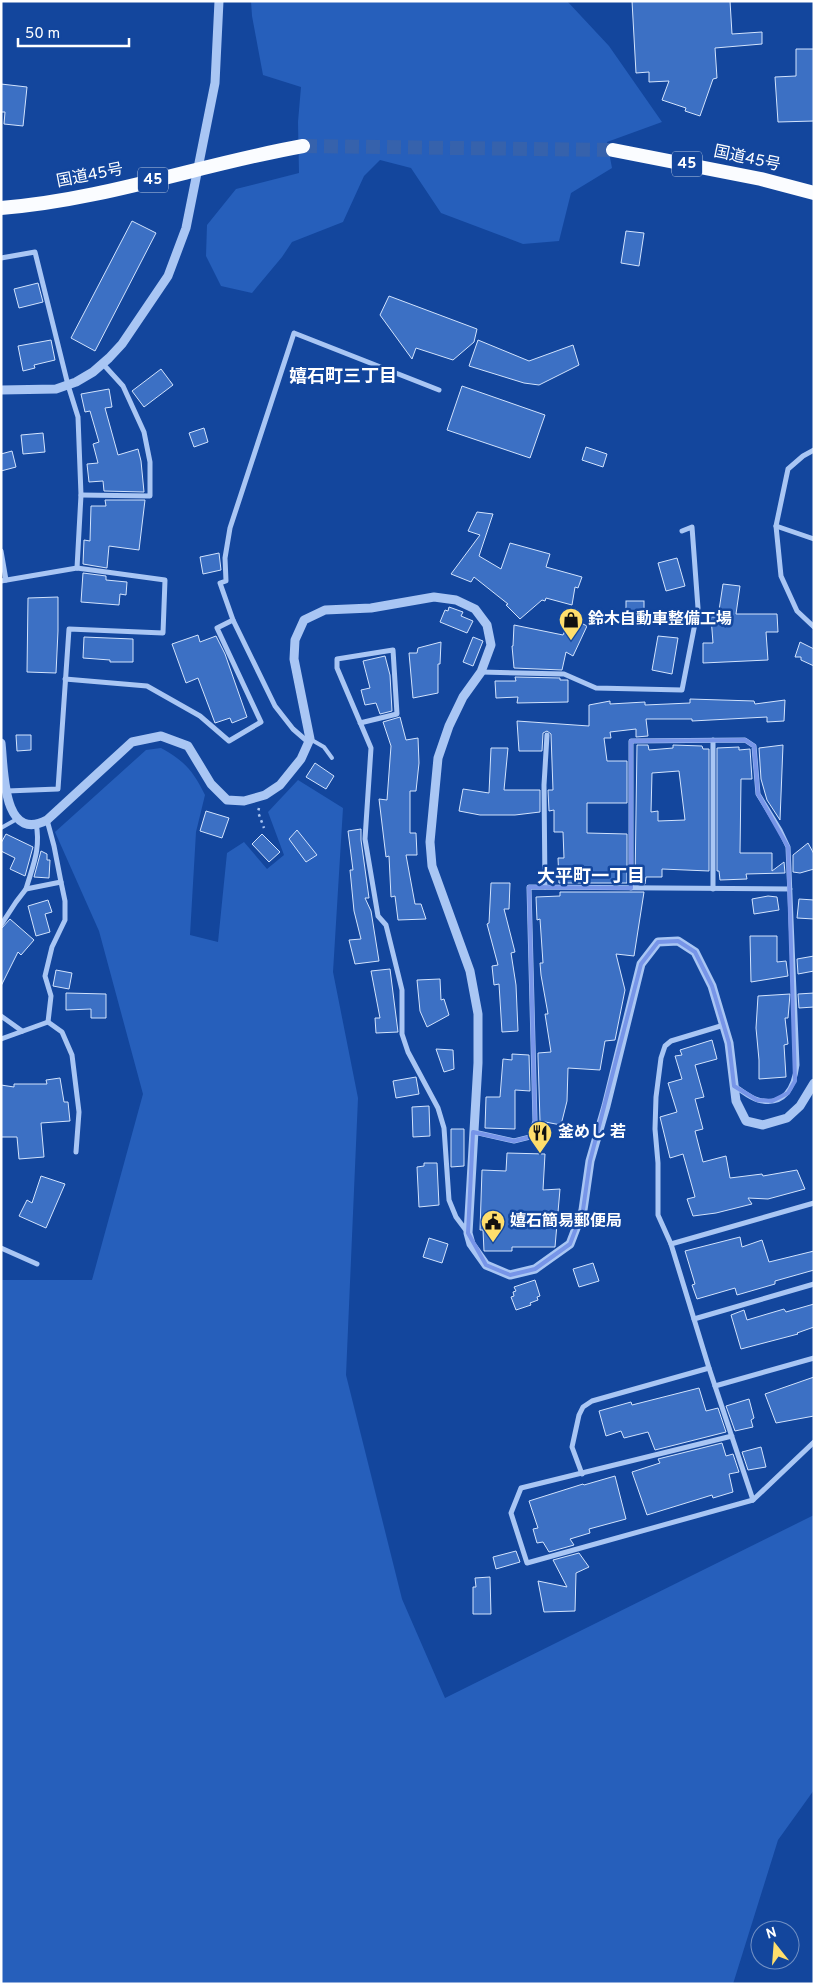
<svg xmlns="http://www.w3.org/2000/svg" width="815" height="1985" viewBox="0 0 815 1985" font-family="Overpass,'Noto Sans JP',sans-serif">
<rect width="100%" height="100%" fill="#13469d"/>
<g fill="#265fbb">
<polygon points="251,1 567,1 609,46 662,122 607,142 612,168 571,193 559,241 523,244 441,213 411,168 380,160 364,176 343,222 292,242 282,257 252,293 221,286 206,256 207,225 236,189 299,173 298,122 301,87 263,75 252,16"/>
<path d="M 161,748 C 185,761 193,771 205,795 L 196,832 L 190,935 L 218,942 L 227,853 L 244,842 L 267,869 L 284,855 L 268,812 L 298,780 L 343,808 L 333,972 L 358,1098 L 346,1375 L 402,1599 L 445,1698 L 814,1515 L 814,1790 L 778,1840 L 733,1984 L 1,1984 L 1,1280 L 92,1280 L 143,1094 L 99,931 L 55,832 L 146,750 Z"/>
</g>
<g fill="#3c70c4" stroke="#d2e3fd" fill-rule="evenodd">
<polygon points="632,1 730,1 732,34 762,32 762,44 715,48 717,78 713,79 700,116 685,111 686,108 662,100 669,81 649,82 649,72 636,73"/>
<polygon points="796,49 814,49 814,121 778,122 775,77 796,76"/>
<polygon points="1,84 27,87 23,126 4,124 5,112 1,112"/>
<polygon points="132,221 156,233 95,351 71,338"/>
<polygon points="626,231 644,233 639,266 621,263"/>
<polygon points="38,283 43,302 19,308 14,289"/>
<polygon points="389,296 477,329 474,342 453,360 416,348 412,359 380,315"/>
<polygon points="51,340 55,360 34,365 35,368 23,371 18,346"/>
<polygon points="478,340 529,361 573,345 579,365 539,385 524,383 469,366"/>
<polygon points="161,369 173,385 144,407 132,391"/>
<polygon points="462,386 545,415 530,458 447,430"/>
<polygon points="109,389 112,407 105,408 118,455 138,449 141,461 144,492 104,491 103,481 89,482 87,464 98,463 93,444 99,442 90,411 85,412 81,394"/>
<polygon points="204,428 208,442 194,447 189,433"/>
<polygon points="43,433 45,452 23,454 21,435"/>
<polygon points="586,447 607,454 603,467 582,460"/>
<polygon points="12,451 16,467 1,471 1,454"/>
<polygon points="105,500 145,500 139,550 109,546 107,568 83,564 84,540 90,541 91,506 106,506"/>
<polygon points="477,512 493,514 479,556 501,569 510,543 550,554 546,567 582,577 578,588 575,587 572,605 546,598 545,601 542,600 520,619 506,605 508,604 474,577 471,582 451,574 480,535 468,531"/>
<polygon points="219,553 221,570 203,574 200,557"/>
<polygon points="677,558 685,586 666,591 658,563"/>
<polygon points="83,573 106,576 106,580 127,582 126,595 120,594 119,605 81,602"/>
<polygon points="723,584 740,586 736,614 777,614 778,632 766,632 768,660 703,663 703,643 713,643 711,617 718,617"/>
<polygon points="58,597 58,631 56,673 27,672 28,598"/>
<rect x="626" y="601" width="18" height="14"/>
<polygon points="449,607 463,612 461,616 473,621 467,633 440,622 445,610 448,611"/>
<polygon points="571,618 587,626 573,656 566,652 562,670 514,668 512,646 513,646 514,625 563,635"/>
<polygon points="198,635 200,642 216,636 225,654 247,717 232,723 230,718 215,723 198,678 186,683 172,644"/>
<polygon points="658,636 678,638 672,674 652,670"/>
<polygon points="84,637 133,639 133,662 110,662 110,660 83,658"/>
<polygon points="473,637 483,641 473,666 463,662"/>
<polygon points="441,642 440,664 438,664 438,693 413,698 409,653 417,653 418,648"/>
<polygon points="800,642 814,649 814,666 801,660 801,657 795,657"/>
<polygon points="385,656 390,675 392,711 380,714 376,703 365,705 361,690 370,688 363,661"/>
<polygon points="515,677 560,678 560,680 568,680 568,702 517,703 518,697 496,698 495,681 516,681"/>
<polygon points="690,699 754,701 755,704 785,700 784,721 767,722 767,717 692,721 692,719 646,719 648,736 636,737 636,729 610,732 611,738 604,738 607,761 627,761 627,803 587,803 587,833 627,834 627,883 559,883 558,858 564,858 563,832 554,832 554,810 549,811 548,790 553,790 551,734 547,731 543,733 542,751 519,751 517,721 589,726 589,705 610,701 610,704 645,702 645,705 690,703"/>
<polygon points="400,717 406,740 418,738 419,763 416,791 410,791 410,833 416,833 417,855 406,855 415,904 421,904 426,919 398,920 395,896 391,897 389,856 386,857 379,799 387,800 391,746 383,722"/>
<polygon points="16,735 31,735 31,750 17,751"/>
<path d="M 637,745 L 648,745 L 649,750 L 673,748 L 673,745 L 702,746 L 703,749 L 709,749 L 709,871 L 662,869 L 662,877 L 646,877 L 645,884 L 635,883 ZM 679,771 L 685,820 L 658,821 L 658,811 L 651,812 L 652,773 Z"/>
<polygon points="783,745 780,820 767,800 761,779 759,748"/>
<polygon points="739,747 739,750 750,749 752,779 741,779 740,853 772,853 772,871 784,862 785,873 746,874 747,879 720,880 719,871 717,871 717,748"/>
<polygon points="491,748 508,748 504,790 540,790 540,812 515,815 480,815 459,811 463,789 489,793"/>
<polygon points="315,763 334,776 326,789 306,777"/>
<polygon points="206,811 229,818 222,838 200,831"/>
<polygon points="361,829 361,840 369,898 365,898 371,911 379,961 355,964 349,940 361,939 354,911 350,870 353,870 348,831"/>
<polygon points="297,830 317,855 306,862 289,839"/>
<polygon points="6,834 33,847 25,876 10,869 15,858 1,851 1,843"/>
<polygon points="262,834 280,852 269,862 252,844"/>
<polygon points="808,843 814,854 814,869 800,873 793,872 793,855"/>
<polygon points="41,851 47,854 47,860 50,860 49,878 34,877"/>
<polygon points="491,883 510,883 509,909 504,909 515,952 511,953 516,985 518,1031 502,1032 499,984 494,985 492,966 498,965 487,924 489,923"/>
<polygon points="560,892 644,892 634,956 616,954 625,990 615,1040 605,1041 600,1070 568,1068 567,1101 561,1125 540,1121 538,1056 538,1053 551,1052 545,1014 548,1014 541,975 540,963 543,963 540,919 537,920 536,897 560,896"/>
<polygon points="768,896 777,897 779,910 754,914 752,899"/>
<polygon points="799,899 814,900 814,919 797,918"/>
<polygon points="48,900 52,912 45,914 50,932 36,936 28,906"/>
<polygon points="10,919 34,940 21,955 18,952 1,986 1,929"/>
<polygon points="750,936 777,936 777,962 786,961 788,976 751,982"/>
<polygon points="814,956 814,971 798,974 797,959"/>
<polygon points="390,969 398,1032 376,1033 375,1018 380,1018 371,971"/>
<polygon points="56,970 72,973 69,989 53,986"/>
<polygon points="440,979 441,1000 444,999 449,1015 427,1027 420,1011 417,980"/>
<polygon points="66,993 106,994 106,1018 91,1018 91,1009 66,1010"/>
<polygon points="814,993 814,1007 799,1008 798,994"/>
<polygon points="790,994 788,1018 785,1018 788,1044 784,1045 786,1077 759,1079 759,1060 756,1028 758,996"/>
<polygon points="712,1040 717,1059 695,1065 704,1097 695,1099 703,1129 695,1131 703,1162 726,1156 730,1178 762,1174 763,1176 797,1170 805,1189 768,1199 748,1198 752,1204 716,1213 693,1216 687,1199 695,1197 683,1154 670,1158 660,1117 677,1112 668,1083 682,1079 675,1056 682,1055 680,1050"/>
<polygon points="436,1049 453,1050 454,1069 444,1072"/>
<polygon points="512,1054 529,1055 530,1091 515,1090 515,1129 485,1128 486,1097 500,1097 503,1059 512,1060"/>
<polygon points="416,1077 419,1094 396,1098 393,1081"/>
<polygon points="60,1078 64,1102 68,1102 70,1121 41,1123 44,1157 19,1159 17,1137 1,1137 1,1085 14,1087 14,1084 47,1084 46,1080"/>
<polygon points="429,1106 430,1136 413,1137 412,1107"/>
<polygon points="451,1129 464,1129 464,1166 451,1167"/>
<polygon points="507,1153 545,1154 543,1190 560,1189 555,1247 512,1247 512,1251 484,1251 483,1230 480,1230 482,1170 506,1171"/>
<polygon points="424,1163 437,1163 439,1205 419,1207 417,1167 424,1166"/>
<polygon points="41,1176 65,1184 46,1228 19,1216 27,1200 32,1203"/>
<polygon points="740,1237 742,1247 762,1240 769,1262 814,1251 814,1270 775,1281 775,1284 737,1295 735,1288 697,1299 692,1285 695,1284 685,1251"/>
<polygon points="429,1238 448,1244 442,1263 423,1257"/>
<polygon points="593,1263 599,1281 579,1287 573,1269"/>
<polygon points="535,1280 540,1296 537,1297 538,1300 530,1303 531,1305 516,1310 511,1297 514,1296 513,1292 516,1291 514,1287"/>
<polygon points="814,1304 814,1327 797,1333 798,1334 741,1349 731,1315 744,1310 747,1320 784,1309 786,1312"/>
<polygon points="814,1377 814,1416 776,1423 765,1394"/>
<polygon points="699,1388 706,1411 718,1408 726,1432 655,1450 648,1432 624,1438 621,1431 606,1436 599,1411 631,1402 632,1405"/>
<polygon points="749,1399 754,1418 751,1420 753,1427 735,1431 726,1406"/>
<polygon points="722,1443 726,1456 733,1454 739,1472 729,1474 733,1492 713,1498 712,1495 647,1515 632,1472 660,1463 658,1459"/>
<polygon points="761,1447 766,1467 748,1470 742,1452"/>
<polygon points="615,1476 626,1519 589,1529 590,1533 570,1539 574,1545 549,1552 543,1542 537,1543 533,1529 538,1528 529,1501 583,1484 584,1485"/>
<polygon points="516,1551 520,1562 496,1569 493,1557"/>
<polygon points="579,1553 589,1567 576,1573 575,1611 544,1612 538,1581 567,1587 553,1560"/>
<polygon points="490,1577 491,1614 473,1614 473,1587 476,1587 475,1578"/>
</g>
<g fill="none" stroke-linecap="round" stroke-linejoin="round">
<polyline stroke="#3662ac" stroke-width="14" stroke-dasharray="14 7" stroke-linecap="butt" points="303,146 613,150"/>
<polyline stroke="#a9c6f4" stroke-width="2.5" stroke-dasharray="2.5 4" stroke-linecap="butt" points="259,808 258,812 264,828"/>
<g stroke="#a9c6f4" stroke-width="4">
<polyline points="310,739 324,747 332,758"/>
<polyline points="1,828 17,819"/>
</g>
<g stroke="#a9c6f4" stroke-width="5">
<polyline points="1,258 35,252 68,385 78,417 81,495 77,568"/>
<polyline points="814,450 803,456 788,469 776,526 781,576 797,611 814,627"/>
<polyline points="81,495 150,496 150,462 144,432 123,386 103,364"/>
<polyline points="776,526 814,539"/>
<polyline points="1,551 6,580"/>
<polyline points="1,581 77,568 165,580 163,633 69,629 58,789 7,791"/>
<polyline points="481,672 564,674 596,688 682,690 698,608 692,527 682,531"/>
<polyline points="65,679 147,686 200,716 229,741 261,722 217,628 233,620"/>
<polyline points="360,723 397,714 393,650 337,659 337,668 371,748 365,839 378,916 386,925 402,990 402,1034 408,1052 438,1108 444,1128 449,1200 456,1217 468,1233"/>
<polyline points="308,742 293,729 275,706 233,620 220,583 226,581 225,558 230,528 294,333 439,390"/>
<polyline points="47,820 54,846 61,882 65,901 65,920 52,947 45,976 51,996 48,1022"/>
<polyline points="545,887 544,785 547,735"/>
<path d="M 631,888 L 631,741 L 745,740 L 754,746 L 758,794 L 780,830 L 788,847 L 797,1065 C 794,1087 785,1107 758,1100 C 750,1098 741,1090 734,1086"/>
<path d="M 26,889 C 33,865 41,849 36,823"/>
<polyline points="713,889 713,740"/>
<polyline points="1,925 16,902 26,889 61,882"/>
<polyline points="1,1016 22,1031"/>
<polyline points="724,1025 671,1041 665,1046 661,1058 656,1097 655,1129 658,1163 658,1215 671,1244 709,1368 753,1500 527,1563 511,1513 521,1488 732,1436"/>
<polyline points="1,1039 48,1022 62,1032 72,1055 79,1112 76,1152"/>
<polyline points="474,1132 514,1141 530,1137 535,1121 529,887 790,889"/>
<polyline points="671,1244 814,1203"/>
<polyline points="1,1248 37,1264"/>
<polyline points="694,1319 814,1284"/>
<polyline points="715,1386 814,1358"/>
<polyline points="582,1474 572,1447 579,1415 583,1407 592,1401 709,1368"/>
<polyline points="753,1500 814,1442"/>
</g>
<g stroke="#a9c6f4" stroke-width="9">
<polyline points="1,390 56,389 76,382 93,372 109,358 122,344 168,276 186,228 215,83 219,1"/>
<path d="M 1,743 C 4,768 2,844 47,820 L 132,742 L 161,736 L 188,746 L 211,784 L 227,800 L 244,801 L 265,795 L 280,785 L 301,759 L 310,739 L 294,659 L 295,640 L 304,620 L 325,610 L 371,608 L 434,597 L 456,600 L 475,609 L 487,625 L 491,645 L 481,672 L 463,697 L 449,726 L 438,758 L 430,842 L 432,866 L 470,971 L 478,1014 L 478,1063 L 468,1233 L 471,1244 L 486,1265 L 510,1275 L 535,1269 L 570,1244 L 583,1210 L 590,1161 L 606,1106 L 641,964 L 658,942 L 678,941 L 695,952 L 712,986 L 729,1043 L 736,1101 L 746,1121 L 763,1125 L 787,1118 L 800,1106 L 814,1083"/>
</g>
<polyline stroke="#fafcff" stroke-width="14" points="613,150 761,179 814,193"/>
<path stroke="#fafcff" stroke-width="14" d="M 1,208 C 104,200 202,164 303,146"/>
</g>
<path fill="none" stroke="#7795e8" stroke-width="4" stroke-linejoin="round" d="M 745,740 L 754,746 L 758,794 L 788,847 L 795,1081 L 788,1093 L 772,1101 L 757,1100 L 734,1086 L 729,1043 L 712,986 L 695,952 L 678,941 L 658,942 L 641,964 L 590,1161 L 583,1210 L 570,1244 L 535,1269 L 510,1275 L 486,1265 L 468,1233 L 473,1132 L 514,1141 L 530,1137 L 535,1121 L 529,887 L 631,888 L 631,741 Z"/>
<defs>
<symbol id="shop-pin" viewBox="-11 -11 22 30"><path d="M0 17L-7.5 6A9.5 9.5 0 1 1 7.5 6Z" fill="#ffde6c" stroke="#13469d"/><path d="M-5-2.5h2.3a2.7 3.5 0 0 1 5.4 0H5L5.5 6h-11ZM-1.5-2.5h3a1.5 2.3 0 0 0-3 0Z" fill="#111"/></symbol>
<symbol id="restaurant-pin" viewBox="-11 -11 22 30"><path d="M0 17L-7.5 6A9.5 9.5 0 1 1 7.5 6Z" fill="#ffde6c" stroke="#13469d"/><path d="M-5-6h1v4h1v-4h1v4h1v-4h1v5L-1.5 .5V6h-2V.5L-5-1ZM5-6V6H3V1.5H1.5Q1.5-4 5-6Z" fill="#111"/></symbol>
<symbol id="civic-pin" viewBox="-11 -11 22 30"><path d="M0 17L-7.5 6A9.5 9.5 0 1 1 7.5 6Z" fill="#ffde6c" stroke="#13469d"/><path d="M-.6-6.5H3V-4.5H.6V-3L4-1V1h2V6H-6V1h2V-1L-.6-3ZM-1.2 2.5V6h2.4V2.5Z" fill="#111"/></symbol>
</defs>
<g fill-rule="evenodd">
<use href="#shop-pin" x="557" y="606" width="28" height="38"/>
<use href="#restaurant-pin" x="526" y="1119" width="28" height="38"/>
<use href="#civic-pin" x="479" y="1208" width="28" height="38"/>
</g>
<g text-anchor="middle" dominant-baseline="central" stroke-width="5" stroke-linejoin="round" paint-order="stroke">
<g fill="#13469d" stroke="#b8c8e2" stroke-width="1">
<rect x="672" y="151.5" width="30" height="25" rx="4"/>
<rect x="138" y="167.5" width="30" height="25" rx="4"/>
</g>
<g font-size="15" font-weight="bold" fill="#fff">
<text x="687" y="164">45</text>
<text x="153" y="180">45</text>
</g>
<g font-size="16" fill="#fff" stroke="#13469d">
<text transform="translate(747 159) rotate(12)">国道45号</text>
<text transform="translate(90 176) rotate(-11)">国道45号</text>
</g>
<g font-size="16" font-weight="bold" fill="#fff" stroke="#13469d" text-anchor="start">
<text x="588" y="620">鈴木自動車整備工場</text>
<text x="558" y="1133">釜めし 若</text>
<text x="510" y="1222">嬉石簡易郵便局</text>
</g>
<g font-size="18" font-weight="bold" fill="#fff" stroke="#13469d">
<text x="343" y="377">嬉石町三丁目</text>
<text x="591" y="877">大平町一丁目</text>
</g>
</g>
<rect width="815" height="1985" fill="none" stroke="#ffffff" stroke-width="5"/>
<g transform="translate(775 1945) rotate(343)"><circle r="24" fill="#13469d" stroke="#7190c4"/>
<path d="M0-4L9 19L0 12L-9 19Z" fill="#ffde6c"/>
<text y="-8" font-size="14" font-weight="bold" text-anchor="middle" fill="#ffffff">N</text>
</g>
<path d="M18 38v8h111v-8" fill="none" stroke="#ffffff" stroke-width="2.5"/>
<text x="25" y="38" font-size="15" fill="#ffffff" stroke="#13469d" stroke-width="4" paint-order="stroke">50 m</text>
</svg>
